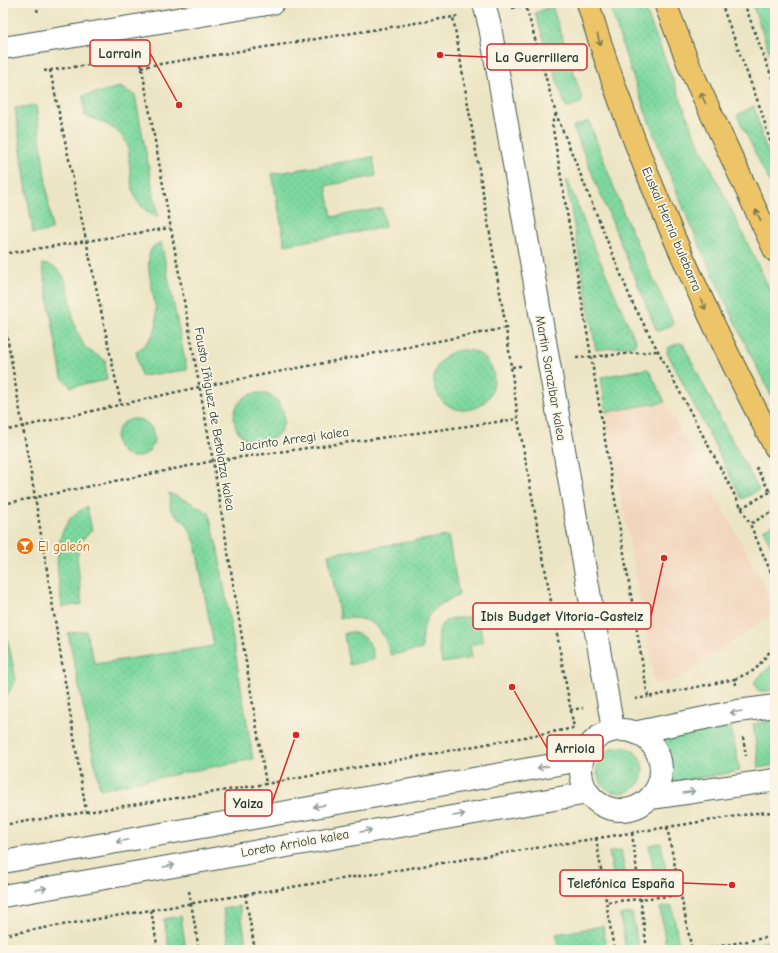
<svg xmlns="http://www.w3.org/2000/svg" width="778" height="953" viewBox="0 0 778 953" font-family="'Comic Neue',sans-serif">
<defs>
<pattern id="grass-dots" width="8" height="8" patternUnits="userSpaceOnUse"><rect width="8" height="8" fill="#7ed89f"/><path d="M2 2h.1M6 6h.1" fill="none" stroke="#6cba8a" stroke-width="1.8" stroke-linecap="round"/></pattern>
</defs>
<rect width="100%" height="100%" fill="#fcf5e5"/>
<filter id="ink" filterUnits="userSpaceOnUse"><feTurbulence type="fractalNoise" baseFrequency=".025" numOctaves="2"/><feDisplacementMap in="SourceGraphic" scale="8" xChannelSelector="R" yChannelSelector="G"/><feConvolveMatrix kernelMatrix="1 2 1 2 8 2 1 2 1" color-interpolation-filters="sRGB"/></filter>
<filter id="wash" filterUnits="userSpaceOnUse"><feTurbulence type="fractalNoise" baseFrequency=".012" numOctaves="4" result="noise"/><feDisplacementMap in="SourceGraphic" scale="16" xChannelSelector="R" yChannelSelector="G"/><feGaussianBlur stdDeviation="0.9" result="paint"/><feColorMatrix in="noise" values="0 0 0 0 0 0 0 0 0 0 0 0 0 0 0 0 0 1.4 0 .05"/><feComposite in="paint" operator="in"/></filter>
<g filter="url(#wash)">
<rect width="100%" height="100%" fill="#ece5c5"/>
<polygon fill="#f2d5bd" points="665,402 768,592 771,615 677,680 655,684 606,412"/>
<g fill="url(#grass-dots)" stroke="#4e8a6a">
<path d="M 609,3 L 643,3 L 693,131 L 775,300 L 775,403 C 709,274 651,142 609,3 Z"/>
<polygon points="752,3 775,3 775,68"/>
<polygon points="552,6 582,98 582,102 569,107 565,105 535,13"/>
<path d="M 120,87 L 135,95 L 158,216 C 130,207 132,185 129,160 C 129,155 129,149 127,144 C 120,128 101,121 85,116 L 83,96 Z"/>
<polygon points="36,105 52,230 33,234 15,108"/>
<polygon points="754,106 764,143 775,170 775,194 737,115"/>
<polygon points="589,121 625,217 673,322 672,325 659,331 656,329 573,127"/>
<polygon points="373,157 376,176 326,186 332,217 382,208 385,227 285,245 272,174"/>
<polygon points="566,181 568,181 592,242 636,342 635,345 596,350"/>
<path d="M 161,242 L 187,370 L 141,376 L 136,352 C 145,345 154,337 156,326 C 160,306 140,260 153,247 C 155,245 159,243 161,242 Z"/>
<path d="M 42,264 C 71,265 69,301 74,323 C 76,330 81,339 84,346 C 88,351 99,356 105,360 L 107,380 L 71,387 L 62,378 Z"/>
<polygon points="679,343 683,344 722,422 759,490 742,499 667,352 668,348"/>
<circle cx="464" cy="380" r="30"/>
<polygon points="647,369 649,370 665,402 606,412 601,377"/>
<circle cx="259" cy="418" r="25"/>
<circle cx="135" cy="438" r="19"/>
<polygon points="169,493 190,502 209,513 218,550 253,759 100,789 68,633 86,631 95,664 214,646 195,542 187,524 171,511"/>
<path d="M 87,506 L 92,530 L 82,540 L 77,557 L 82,604 L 62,607 C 59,578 50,545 70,519 C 74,514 82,510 87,506 Z"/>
<polygon points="775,524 775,553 763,530"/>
<path d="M 448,536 L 459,595 C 430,608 422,616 422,649 L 391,655 C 380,624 374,617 340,618 L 328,554 Z"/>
<path d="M 478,617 L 483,642 L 470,645 L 472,658 L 442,663 C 440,652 433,627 447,620 C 453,617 471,617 478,617 Z"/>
<path d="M 350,632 C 368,636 371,642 374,659 L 349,665 L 344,634 Z"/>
<polygon points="3,637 8,641 16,680 7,695 3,696"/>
<polygon points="775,662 775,687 768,691 758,691 754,682"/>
<polygon points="775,720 775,765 759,768 753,724"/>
<polygon points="731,727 740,771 670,783 669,755 661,739"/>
<circle cx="620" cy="770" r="23"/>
<polygon points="661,843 668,882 656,884 649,845"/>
<polygon points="621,850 628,889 616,891 609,852"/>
<polygon points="240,906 247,950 229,950 223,909"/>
<polygon points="672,906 679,945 666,947 660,908"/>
<polygon points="632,913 639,950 626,950 620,915"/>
<polygon points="181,916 186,950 169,950 164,919"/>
<polygon points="603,926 606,950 559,950 556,934"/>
</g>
<polygon fill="#7ed89f" stroke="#4e8a6a" points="775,940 775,950 720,950"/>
</g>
<g filter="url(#ink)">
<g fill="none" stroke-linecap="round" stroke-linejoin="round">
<defs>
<g id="minor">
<polyline points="484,3 490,27 613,729"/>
<polyline points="3,48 273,3"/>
<circle cx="621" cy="770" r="40"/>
<polyline points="638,732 738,711 775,706"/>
<polyline points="651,798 775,780"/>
<polyline points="3,862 581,760"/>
<polyline points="3,896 588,793"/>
</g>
<g id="primary">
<path d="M 588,3 C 633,157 701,305 775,447"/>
<polyline points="665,3 690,68 775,251"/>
</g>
</defs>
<use href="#minor" stroke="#3e564a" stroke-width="24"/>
<use href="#primary" stroke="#3e564a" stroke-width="24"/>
<g stroke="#3e564a" stroke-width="2.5" stroke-dasharray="3 3" stroke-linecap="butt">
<polyline points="36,3 38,14"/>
<polyline points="525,3 556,114 632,302 750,524"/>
<polyline points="539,3 544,3"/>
<polyline points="721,3 761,110 775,158"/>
<polyline points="744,3 775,86"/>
<polyline points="3,6 17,3"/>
<polyline points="512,8 525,5"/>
<polyline points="141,67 453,17"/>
<polyline points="50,70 121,405"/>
<polyline points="44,71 140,58 213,461 266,784"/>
<polyline points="556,114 552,123 648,697 735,679"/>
<polyline points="3,254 170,228"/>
<polyline points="3,313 35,497 86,811"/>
<polyline points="576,358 658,351"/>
<polyline points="512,367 521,366"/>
<polyline points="3,431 199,387 506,328"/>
<polyline points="756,467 770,492 775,489"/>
<polyline points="3,504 213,461 518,419"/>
<polyline points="741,508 770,492"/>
<polyline points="775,510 750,524 775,582"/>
<polyline points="736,685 735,679 755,670 775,645"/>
<polyline points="635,699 648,697"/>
<polyline points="570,710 583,708"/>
<polyline points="743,737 746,756"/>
<polyline points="3,825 266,784 574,728 518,419 506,328 453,17 460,16"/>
<polyline points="667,827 692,950"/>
<polyline points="632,833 647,950"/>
<polyline points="596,838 614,950"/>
<polyline points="189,891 199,950"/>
<polyline points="245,894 255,950"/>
<polyline points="608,902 680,895"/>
<polyline points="151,910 158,950"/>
<path d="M 3,935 C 254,892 505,853 756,813 L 775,812"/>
<polyline points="698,950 775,936"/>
</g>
<use href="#minor" stroke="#fff" stroke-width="22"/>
<use href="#primary" stroke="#eec469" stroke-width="22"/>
</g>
<defs><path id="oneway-shaft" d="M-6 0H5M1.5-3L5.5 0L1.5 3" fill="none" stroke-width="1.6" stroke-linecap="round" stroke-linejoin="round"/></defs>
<g stroke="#7c7a4c">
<use href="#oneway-shaft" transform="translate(599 40) rotate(74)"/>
<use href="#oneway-shaft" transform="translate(703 98) rotate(-114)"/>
<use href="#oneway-shaft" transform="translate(758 215) rotate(-116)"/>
<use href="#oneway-shaft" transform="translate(703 304) rotate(65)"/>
</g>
<g stroke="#8f9e9a">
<use href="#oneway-shaft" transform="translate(736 712) rotate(170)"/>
<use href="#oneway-shaft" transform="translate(543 767) rotate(170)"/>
<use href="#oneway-shaft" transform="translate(689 792) rotate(-9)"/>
<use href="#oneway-shaft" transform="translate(319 806) rotate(170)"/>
<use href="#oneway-shaft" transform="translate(459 815) rotate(-10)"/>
<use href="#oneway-shaft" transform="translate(366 831) rotate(-10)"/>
<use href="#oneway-shaft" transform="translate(122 841) rotate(170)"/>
<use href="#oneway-shaft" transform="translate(169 866) rotate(-10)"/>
<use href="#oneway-shaft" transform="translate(41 889) rotate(-10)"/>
</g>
</g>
<defs>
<symbol id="bar-disc" viewBox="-11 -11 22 22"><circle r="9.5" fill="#e8710a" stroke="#fcf5e5"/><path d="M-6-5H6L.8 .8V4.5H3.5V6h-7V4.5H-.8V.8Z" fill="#fff"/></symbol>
</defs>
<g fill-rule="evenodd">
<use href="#bar-disc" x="15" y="536" width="20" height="20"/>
</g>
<g text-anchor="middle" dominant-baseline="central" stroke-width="3.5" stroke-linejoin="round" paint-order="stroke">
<g font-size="13" fill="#1f3d34" stroke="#fcf5e5">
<text transform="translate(672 229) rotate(67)">Euskal Herria bulebarra</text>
<text transform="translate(551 378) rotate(80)">Martin Sarazibar kalea</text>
<text transform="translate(215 419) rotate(80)">Fausto Iñiguez de Betolatza kalea</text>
<text transform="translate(294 439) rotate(-8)">Jacinto Arregi kalea</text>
<text transform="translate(295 843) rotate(-10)">Loreto Arriola kalea</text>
</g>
<g font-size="13" fill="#c56008" stroke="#fcf5e5" text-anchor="start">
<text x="38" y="546">El galeón</text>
</g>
</g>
<path fill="none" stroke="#d62828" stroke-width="1.5" d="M179 105L150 53M440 55L487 57M664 558L651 616M512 687L547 748M296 735L272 803M732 885L683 883"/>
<g fill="#d62828" stroke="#fcf5e5" stroke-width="1.5">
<circle cx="179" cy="105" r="4"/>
<circle cx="440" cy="55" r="4"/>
<circle cx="664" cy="558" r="4"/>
<circle cx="512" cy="687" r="4"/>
<circle cx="296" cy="735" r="4"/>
<circle cx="732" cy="885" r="4"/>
</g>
<g fill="#fcf5e5" stroke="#d62828" stroke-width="1.5">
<rect x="90" y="40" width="60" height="26" rx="4"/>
<rect x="487" y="44" width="100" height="26" rx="4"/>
<rect x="473" y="603" width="178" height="26" rx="4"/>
<rect x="547" y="735" width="56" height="26" rx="4"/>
<rect x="225" y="790" width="47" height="26" rx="4"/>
<rect x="560" y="870" width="123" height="26" rx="4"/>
</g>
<g font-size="14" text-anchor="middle" font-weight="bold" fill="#1f3d34">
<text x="120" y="58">Larrain</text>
<text x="537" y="62">La Guerrillera</text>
<text x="562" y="621">Ibis Budget Vitoria-Gasteiz</text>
<text x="575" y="753">Arriola</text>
<text x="248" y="808">Yaiza</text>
<text x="621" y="888">Telefónica España</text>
</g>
<rect width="778" height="953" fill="none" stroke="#fcf5e5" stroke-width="16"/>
</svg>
